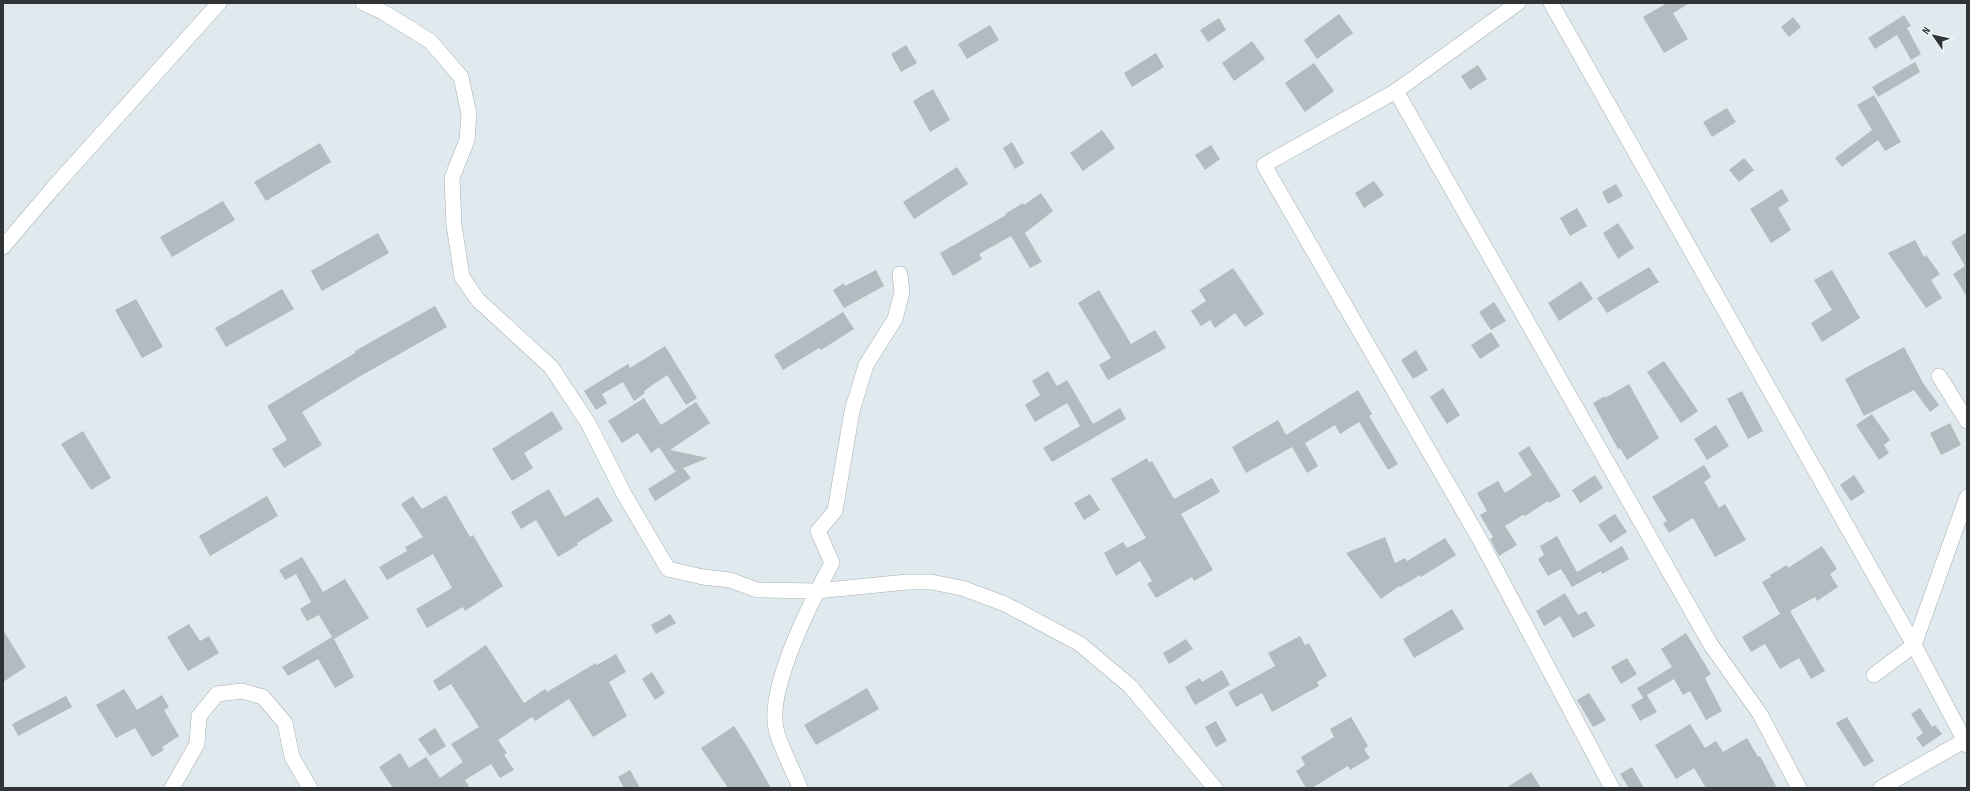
<svg xmlns="http://www.w3.org/2000/svg" width="1970" height="791" viewBox="0 0 1970 791" font-family="'Sofia Sans Condensed',sans-serif">
<rect width="100%" height="100%" fill="#e0e9ed"/>
<g fill="#b2bbbf">
<polygon points="1667,3 1690,3 1673,13 1688,39 1664,53 1643,17"/>
<polygon points="1339,14 1353,33 1317,59 1304,40"/>
<polygon points="1904,15 1911,26 1907,28 1921,54 1911,60 1897,35 1875,49 1868,38"/>
<polygon points="1793,17 1801,27 1789,37 1781,27"/>
<polygon points="1219,18 1226,30 1208,42 1200,30"/>
<polygon points="990,25 999,40 967,59 958,44"/>
<polygon points="1252,41 1265,59 1234,81 1222,63"/>
<polygon points="906,45 917,63 901,72 891,54"/>
<polygon points="1156,53 1164,67 1132,87 1124,73"/>
<polygon points="1915,62 1920,72 1878,97 1872,87"/>
<polygon points="1314,63 1334,91 1305,112 1285,83"/>
<polygon points="1478,65 1487,79 1470,90 1461,76"/>
<polygon points="933,89 950,120 930,132 913,101"/>
<polygon points="1874,95 1901,142 1885,151 1878,140 1842,167 1835,158 1872,130 1857,105"/>
<polygon points="1727,108 1736,122 1712,137 1703,122"/>
<polygon points="1102,130 1115,148 1083,171 1070,153"/>
<polygon points="1012,142 1024,163 1015,169 1003,148"/>
<polygon points="320,143 331,162 266,201 254,182"/>
<polygon points="1211,145 1220,159 1205,170 1195,155"/>
<polygon points="1744,158 1754,170 1739,182 1729,170"/>
<polygon points="957,167 968,184 914,219 903,202"/>
<polygon points="1374,181 1384,195 1364,208 1355,193"/>
<polygon points="1616,184 1623,196 1608,204 1602,192"/>
<polygon points="1782,189 1789,201 1778,208 1791,230 1771,243 1750,209"/>
<polygon points="1041,193 1053,211 1025,233 1042,262 1030,268 1011,236 979,254 982,259 953,276 940,253 1006,215 1005,214 1023,203 1024,205"/>
<polygon points="223,201 235,220 172,257 160,237"/>
<polygon points="1577,208 1587,226 1570,236 1560,218"/>
<polygon points="1618,223 1634,248 1618,259 1603,233"/>
<polygon points="1967,232 1967,297 1953,274 1965,266 1951,242"/>
<polygon points="378,233 389,253 322,291 311,271"/>
<polygon points="1915,240 1924,257 1926,255 1940,274 1931,280 1942,298 1926,308 1888,253"/>
<polygon points="1649,267 1659,282 1607,313 1597,298"/>
<polygon points="1233,268 1264,314 1245,327 1235,313 1215,328 1210,320 1201,326 1191,311 1206,301 1199,290"/>
<polygon points="876,270 884,286 844,308 833,290 844,283 845,286"/>
<polygon points="1832,270 1860,318 1822,342 1811,323 1832,310 1814,280"/>
<polygon points="1581,281 1593,299 1559,321 1548,303"/>
<polygon points="282,289 294,309 226,347 215,328"/>
<polygon points="1099,290 1131,344 1155,330 1166,348 1108,380 1099,365 1111,358 1078,303"/>
<polygon points="136,299 163,347 142,358 115,310"/>
<polygon points="1494,302 1506,321 1491,330 1479,312"/>
<polygon points="435,306 447,327 357,378 302,412 322,445 284,468 272,449 287,440 267,406 355,353 355,351"/>
<polygon points="843,312 854,329 821,350 819,348 783,370 774,355"/>
<polygon points="1491,332 1500,346 1480,359 1471,345"/>
<polygon points="665,346 697,398 686,405 667,375 644,391 645,393 634,401 623,382 602,394 607,403 596,410 584,391 628,364 630,368"/>
<polygon points="1904,347 1923,383 1939,405 1930,412 1914,390 1864,416 1845,379"/>
<polygon points="1416,350 1428,370 1413,379 1401,360"/>
<polygon points="1664,361 1698,411 1681,423 1647,372"/>
<polygon points="1048,371 1057,386 1067,380 1093,424 1120,408 1126,419 1052,462 1043,448 1080,426 1067,403 1035,422 1025,405 1040,395 1032,381"/>
<polygon points="1629,384 1659,438 1627,460 1620,448 1618,449 1593,403 1605,396 1605,398"/>
<polygon points="1443,388 1460,415 1447,424 1430,397"/>
<polygon points="1358,390 1372,414 1369,416 1398,464 1388,470 1359,422 1340,434 1335,425 1305,443 1318,466 1307,473 1292,447 1246,473 1232,447 1278,420 1286,435"/>
<polygon points="1742,391 1763,431 1748,439 1727,399"/>
<polygon points="644,398 661,425 696,402 710,423 670,450 708,458 683,468 691,478 655,501 648,489 678,470 675,471 659,447 651,453 638,433 622,443 608,421"/>
<polygon points="552,411 563,429 524,453 533,468 512,481 492,449"/>
<polygon points="1872,414 1890,440 1884,445 1889,453 1879,460 1856,425"/>
<polygon points="1950,423 1961,445 1941,455 1930,433"/>
<polygon points="1716,425 1729,446 1707,460 1694,439"/>
<polygon points="83,431 111,478 91,490 61,444"/>
<polygon points="1529,446 1561,496 1549,503 1548,501 1525,516 1523,515 1505,526 1517,545 1499,556 1490,539 1493,537 1480,515 1487,511 1477,493 1498,481 1505,493 1532,475 1518,453"/>
<polygon points="1147,458 1149,463 1152,461 1174,499 1212,478 1220,492 1181,514 1213,570 1194,581 1192,577 1156,598 1147,584 1152,581 1140,561 1116,576 1104,553 1123,542 1127,548 1146,538 1111,479"/>
<polygon points="1704,465 1711,477 1704,482 1719,508 1725,504 1746,540 1715,557 1693,518 1669,533 1663,523 1667,521 1652,497"/>
<polygon points="1595,475 1603,488 1580,503 1572,490"/>
<polygon points="1854,475 1865,492 1851,501 1840,485"/>
<polygon points="549,489 565,517 598,497 613,521 577,543 578,545 558,557 536,520 521,529 511,512"/>
<polygon points="1090,494 1100,510 1084,520 1074,503"/>
<polygon points="446,495 470,537 473,535 503,586 465,611 463,607 427,628 416,609 452,588 433,554 387,580 379,567 407,551 405,547 423,537 401,504 413,496 422,509"/>
<polygon points="267,496 278,516 210,556 199,536"/>
<polygon points="1615,514 1627,532 1610,543 1598,525"/>
<polygon points="1557,536 1577,572 1622,546 1629,559 1602,574 1601,571 1572,587 1561,569 1548,576 1538,559 1544,555 1540,546"/>
<polygon points="1385,537 1395,563 1405,558 1407,561 1445,538 1456,555 1421,577 1420,575 1400,587 1399,586 1381,599 1346,553"/>
<polygon points="1822,546 1837,569 1830,574 1838,587 1817,601 1815,597 1790,611 1825,671 1811,679 1799,658 1780,669 1765,644 1751,652 1742,637 1780,614 1762,582 1771,577 1770,575 1787,565 1788,568"/>
<polygon points="302,557 323,592 345,579 369,618 334,639 354,677 335,688 318,659 288,676 282,667 332,637 319,615 307,621 300,609 311,602 296,574 285,580 279,570"/>
<polygon points="1565,593 1578,615 1586,611 1595,626 1573,638 1560,616 1544,626 1536,611"/>
<polygon points="1452,609 1464,629 1414,658 1403,639"/>
<polygon points="670,614 676,623 656,634 651,625"/>
<polygon points="189,624 200,641 209,636 219,653 188,671 167,637"/>
<polygon points="3,630 26,667 3,682"/>
<polygon points="1686,633 1711,674 1705,678 1722,711 1706,720 1690,691 1683,695 1674,679 1647,695 1657,712 1640,721 1631,705 1643,698 1637,688 1672,667 1661,649"/>
<polygon points="1300,636 1305,645 1309,643 1327,676 1317,682 1319,686 1272,712 1262,693 1236,707 1228,692 1275,666 1268,653"/>
<polygon points="1186,639 1193,649 1169,664 1163,653"/>
<polygon points="486,645 524,703 545,689 547,692 596,663 597,665 616,654 626,672 609,682 627,716 593,737 569,699 535,721 532,717 498,740 507,753 504,755 514,770 500,778 491,764 465,780 470,788 393,788 379,767 400,753 409,768 426,757 440,778 463,762 451,744 479,727 451,684 439,691 433,681"/>
<polygon points="1627,658 1637,674 1621,684 1611,667"/>
<polygon points="1222,670 1230,685 1195,705 1185,687 1200,678 1202,682"/>
<polygon points="652,672 665,693 655,700 642,679"/>
<polygon points="867,688 879,709 816,745 804,725"/>
<polygon points="124,689 137,710 162,695 169,707 164,710 179,736 162,747 164,750 152,757 135,728 116,738 96,705"/>
<polygon points="1589,693 1606,720 1593,727 1577,700"/>
<polygon points="66,696 72,707 18,736 12,724"/>
<polygon points="1920,708 1932,727 1935,725 1942,734 1923,747 1916,738 1923,733 1911,714"/>
<polygon points="1351,717 1368,746 1364,749 1370,758 1350,770 1348,766 1312,788 1306,788 1296,771 1305,765 1301,757 1334,737 1330,729"/>
<polygon points="1847,717 1874,761 1864,767 1836,723"/>
<polygon points="1216,721 1227,741 1216,747 1205,727"/>
<polygon points="1690,724 1705,748 1716,741 1723,752 1747,738 1758,757 1760,756 1777,788 1706,788 1694,768 1676,779 1655,745"/>
<polygon points="734,726 750,751 771,788 728,788 701,748"/>
<polygon points="435,728 446,746 430,756 418,739"/>
<polygon points="1632,767 1644,788 1629,788 1620,774"/>
<polygon points="630,770 640,788 624,788 618,777"/>
<polygon points="1531,772 1541,788 1506,788"/>
</g>
<g fill="none" stroke-linecap="round" stroke-linejoin="round">
<defs>
<g id="street">
<polyline points="363,3 383,12 430,41 461,77 469,114 467,140 452,178 454,225 462,277 478,300 551,367 588,423 624,494 668,569 703,577 730,580 757,590 817,591 907,582 931,582 962,588 1005,604 1080,644 1130,686 1215,788"/>
<polyline points="1518,3 1396,91 1264,165 1479,538 1612,788"/>
<polyline points="1551,3 1914,645 1967,745"/>
<polyline points="1396,91 1711,645 1760,714 1799,788"/>
<polyline points="3,247 53,188 219,3"/>
<polyline points="1939,376 1967,421"/>
<polyline points="1874,675 1914,645 1967,497"/>
<polyline points="172,788 197,744 199,716 217,694 242,691 263,697 285,723 292,757 310,788"/>
<path d="M 800,788 C 793,770 780,746 776,729 C 767,688 812,600 832,563 L 818,531 L 835,511 L 852,411 L 866,365 L 895,319 L 902,292 L 900,274"/>
<polyline points="1881,788 1967,739"/>
</g>
</defs>
<use href="#street" stroke="#a6afb3" stroke-width="16"/>
<use href="#street" stroke="#fff" stroke-width="15"/>
</g>
<rect width="1970" height="791" fill="none" stroke="#313436" stroke-width="8"/>
<g transform="translate(1934 36) rotate(304)" stroke="#edf6fb" stroke-width="3" paint-order="stroke">
<path d="M0-3L7 15L0 10L-7 15Z" fill="#313436"/>
<text y="-6" font-size="11" font-weight="bold" text-anchor="middle" fill="#313436">N</text>
</g>
</svg>
